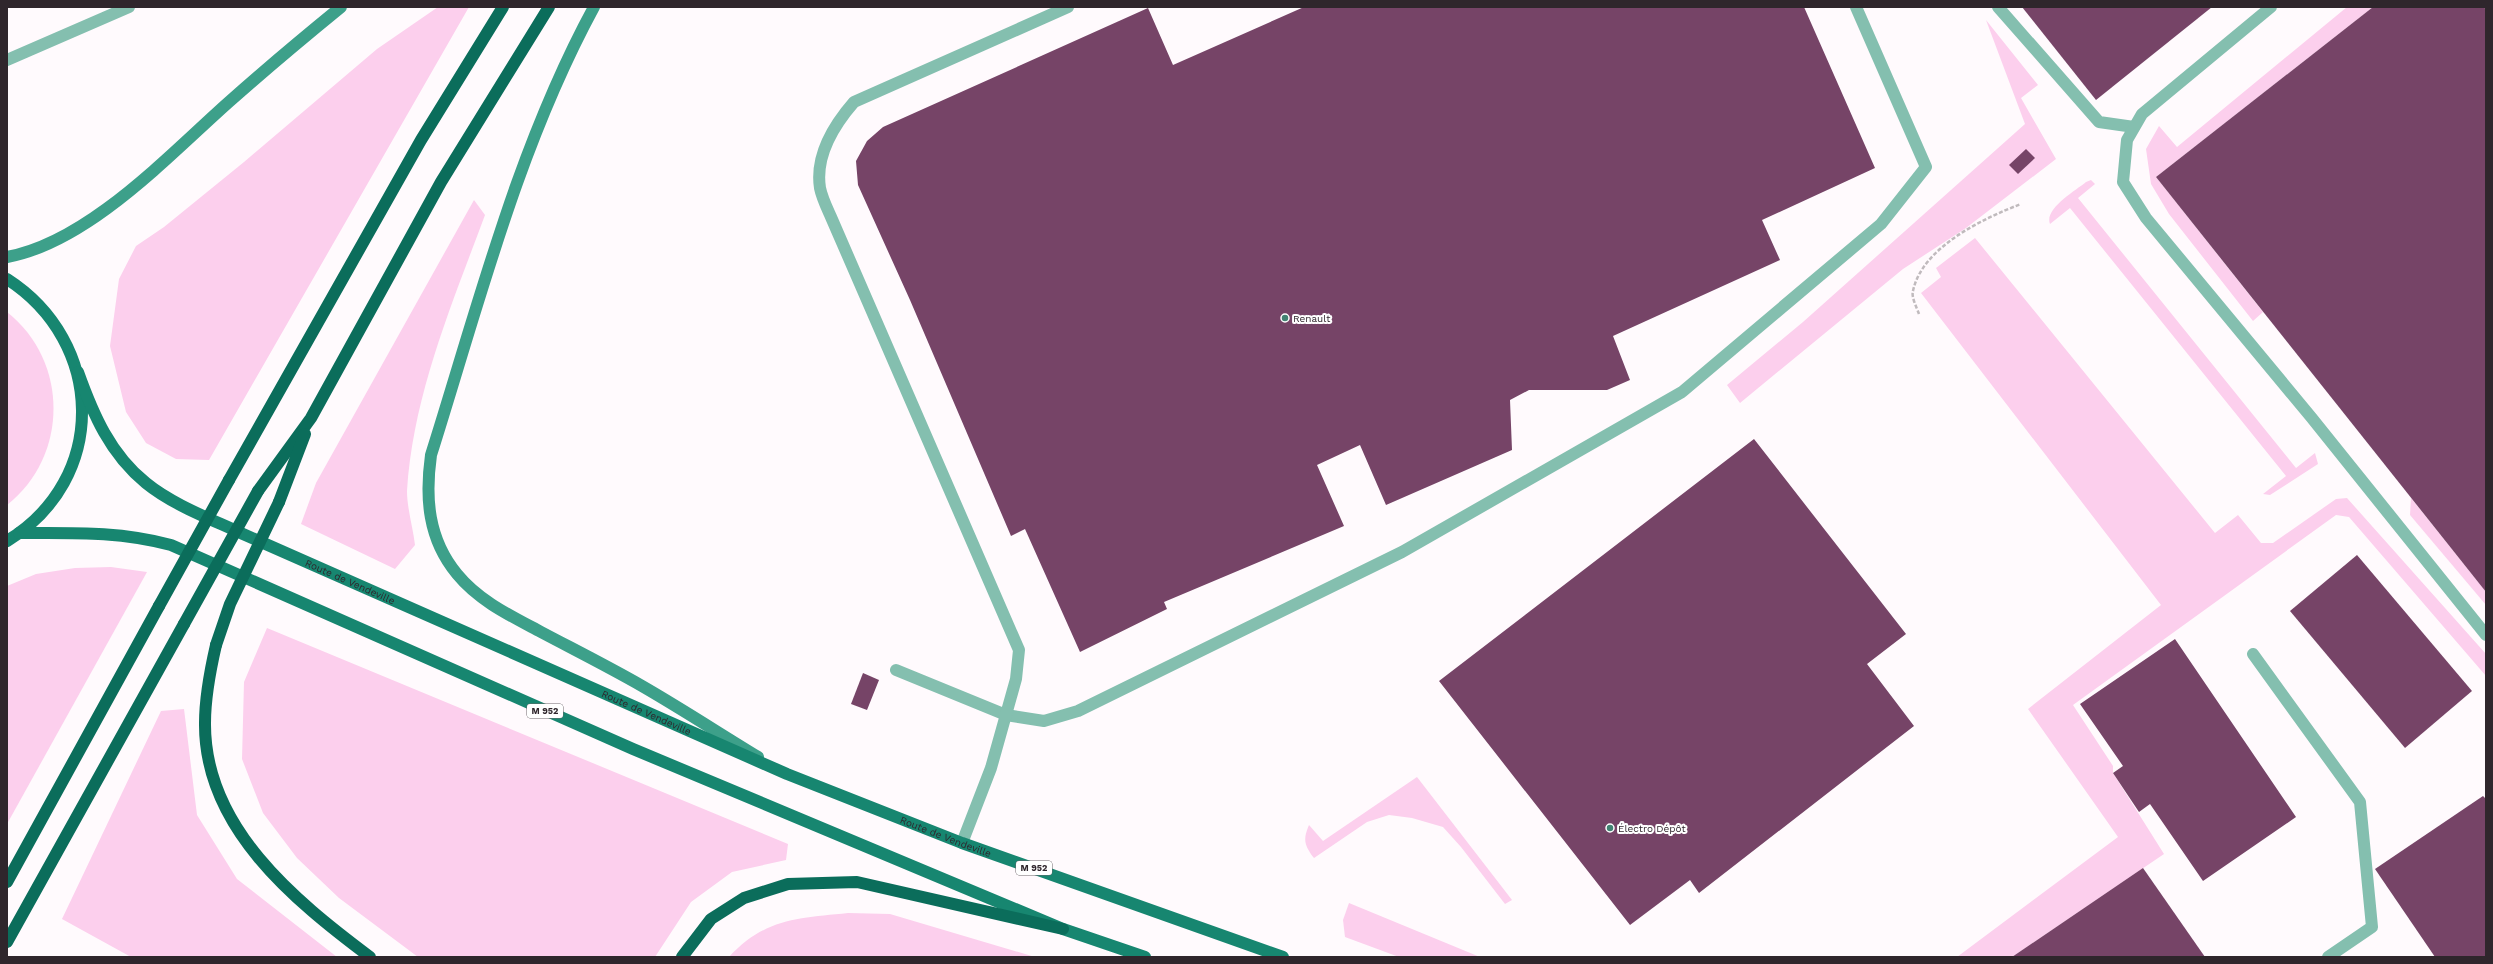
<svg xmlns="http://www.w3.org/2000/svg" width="2493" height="964" viewBox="0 0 2493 964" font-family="'Work Sans',sans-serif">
<rect width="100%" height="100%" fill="#fffafd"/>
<g fill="#fccfed">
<polygon points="438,7 469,7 209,460 176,459 146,443 126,412 110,346 119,279 136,246 164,227 244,162 377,49"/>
<polygon points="2347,7 2373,7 2156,177 2263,312 2253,321 2169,214 2151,184 2146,149 2159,126 2177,147"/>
<polygon points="1986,20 2038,85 2021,98 2056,159 1966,228 1903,269 1740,403 1727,385 1803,322 2025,124"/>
<path d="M 2091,180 L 2095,184 L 2078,198 L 2296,468 L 2315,453 L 2318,464 L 2270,495 L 2263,494 L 2286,476 L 2070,208 L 2050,224 C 2044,209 2075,191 2086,182 Z"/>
<path d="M 474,200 L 485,215 C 452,304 413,395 407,491 C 407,508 413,528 415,545 L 395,569 L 301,524 L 316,483 Z"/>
<polygon points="1975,238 2215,533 2238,515 2261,543 2273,543 2336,499 2347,498 2486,654 2486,676 2349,517 2336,515 2073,705 2113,766 2113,773 2164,854 2012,957 1957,957 2118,837 2028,709 2161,605 1921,293 1941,277 1936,268"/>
<path d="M 7,312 C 69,361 69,456 7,505 Z"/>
<polygon points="2411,498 2486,592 2486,605 2410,515"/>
<polygon points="111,567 147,572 7,824 7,586 36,574 75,568"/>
<polygon points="267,628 788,844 786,860 732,872 691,902 655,957 418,957 339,898 297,858 263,813 242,759 244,682"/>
<polygon points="184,709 197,815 237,879 337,957 131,957 62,919 161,711"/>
<path d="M 1417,777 L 1512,900 L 1505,904 L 1461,847 L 1443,827 L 1412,818 L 1389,815 L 1367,822 L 1314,858 C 1304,845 1303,839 1309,825 L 1323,841 Z"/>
<polygon points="1349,903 1480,957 1399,957 1345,937 1343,920"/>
<path d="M 848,913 L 890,914 L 1035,957 L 729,957 C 765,918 799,918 848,913 Z"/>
</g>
<g fill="#764467">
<polygon points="1304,7 1804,7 1875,168 1762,220 1780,260 1613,336 1630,380 1607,390 1529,390 1510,400 1512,450 1386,505 1360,445 1317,465 1344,526 1164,602 1167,609 1080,652 1025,529 1011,536 910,300 858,185 856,161 867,141 883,127 1148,8 1173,65"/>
<polygon points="2022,7 2212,7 2096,100"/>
<polygon points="2373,7 2484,7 2486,10 2486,592 2156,177"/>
<polygon points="2026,149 2035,158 2018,174 2009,165"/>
<polygon points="1754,439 1906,634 1867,664 1914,726 1699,893 1690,880 1630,925 1439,681"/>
<polygon points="2357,555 2472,691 2405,748 2290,611"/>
<polygon points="2175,639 2296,817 2203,881 2150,804 2139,812 2113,773 2123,766 2080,704"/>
<polygon points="863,673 879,680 867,710 851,704"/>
<polygon points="2483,796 2486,799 2486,957 2435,957 2375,869"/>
<polygon points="2143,868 2205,957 2012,957"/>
</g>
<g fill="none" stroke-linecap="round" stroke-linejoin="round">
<path stroke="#c0babd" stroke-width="2.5" stroke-dasharray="4 2" stroke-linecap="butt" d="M 1919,314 C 1917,308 1911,297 1913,291 C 1922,247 1984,218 2021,204"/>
<g stroke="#84bfaf" stroke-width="12">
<polyline points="1998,7 2099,122 2134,127"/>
<polyline points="2271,7 2142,114 2127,140 2123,182 2146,218 2311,417 2486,635"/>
<polyline points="7,60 129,7"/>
<polyline points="2253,654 2360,802 2372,927 2328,957"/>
<polyline points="896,670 1006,715 1044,721 1078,711 1402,552 1682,392 1881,224 1926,167 1856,7"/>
<path d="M 962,843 L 991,768 L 1016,679 L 1019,650 L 831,217 C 827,208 822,198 820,188 C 815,156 834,125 854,102 L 1068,7"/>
</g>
<g stroke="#3da08a" stroke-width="12">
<path d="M 594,7 C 518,147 479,303 431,455 C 425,498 428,539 457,574 C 479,601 511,616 541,632 C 575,650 609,667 642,686 C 682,709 720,734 758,757"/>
<path d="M 7,257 C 89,242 170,154 230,101 C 266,69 303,38 341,7"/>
</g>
<g stroke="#178670" stroke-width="12">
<path d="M 7,279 C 105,342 109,479 7,541"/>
<path id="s1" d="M 78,372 C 93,414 110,454 146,483 C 173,505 211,519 243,534 L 787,774 L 962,843 L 1283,957"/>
<path d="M 19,533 C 72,533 119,531 171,545 L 633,749 L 1063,929 L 1145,957"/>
</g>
<g stroke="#0b6d5b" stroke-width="12">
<polyline points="229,480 421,140 503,7"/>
<polyline points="258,491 311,418 441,182 549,7"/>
<polyline points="279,502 305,434"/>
<path d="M 216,645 C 210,671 205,696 205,723 C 204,827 294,900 370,957"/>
<polyline points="7,882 159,606"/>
<polyline points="7,942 184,624"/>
<polyline points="682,957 711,919 744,898 788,884 857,882 1063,929"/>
</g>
<g stroke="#0b6d5b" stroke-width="12">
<polyline points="159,606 229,480"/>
<polyline points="184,624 258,491"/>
<polyline points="216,645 230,604 279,502"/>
</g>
</g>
<g fill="#418272" stroke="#fff" stroke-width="1.5">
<circle cx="1285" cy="318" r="4"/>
<circle cx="1610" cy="828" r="4"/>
</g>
<g text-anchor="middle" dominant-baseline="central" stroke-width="4" stroke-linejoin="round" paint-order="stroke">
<g fill="#fff" stroke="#6d676b" stroke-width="1">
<rect x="527" y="704" width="36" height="14" rx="3"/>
<rect x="1016" y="861" width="36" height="14" rx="3"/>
</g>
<g font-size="9" font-weight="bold" fill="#2f262c">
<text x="545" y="711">M 952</text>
<text x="1034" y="868">M 952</text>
</g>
<g font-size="10" fill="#2f262c" stroke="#fff" text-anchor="start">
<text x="1293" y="318">Renault</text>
<text x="1618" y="828">Électro Dépôt</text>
</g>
<g font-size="10" fill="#2f262c" stroke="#fff">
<text stroke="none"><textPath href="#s1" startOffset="359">Route de Vendeville</textPath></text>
<text stroke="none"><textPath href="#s1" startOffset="683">Route de Vendeville</textPath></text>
<text stroke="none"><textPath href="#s1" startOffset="1007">Route de Vendeville</textPath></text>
</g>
</g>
<rect width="2493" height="964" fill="none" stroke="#2f262c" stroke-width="16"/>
</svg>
